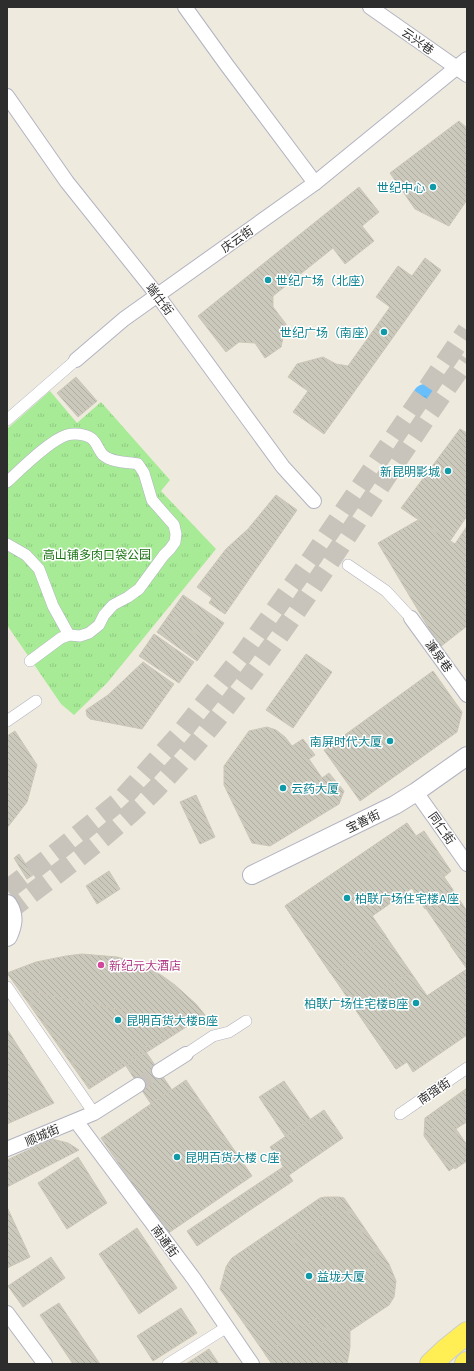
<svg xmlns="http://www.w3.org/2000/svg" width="474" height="1371" viewBox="0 0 474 1371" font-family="'IBM Plex Sans','Noto Sans SC',sans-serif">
<defs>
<pattern id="park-tufts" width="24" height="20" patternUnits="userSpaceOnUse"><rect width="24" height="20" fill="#a7eb96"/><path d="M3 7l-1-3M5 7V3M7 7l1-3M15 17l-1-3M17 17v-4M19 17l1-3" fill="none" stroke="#90ca82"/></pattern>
<pattern id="water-ripples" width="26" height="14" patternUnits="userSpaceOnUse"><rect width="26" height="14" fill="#68bffb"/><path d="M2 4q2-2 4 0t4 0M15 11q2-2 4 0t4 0" fill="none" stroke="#5aa4d7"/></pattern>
<pattern id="building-back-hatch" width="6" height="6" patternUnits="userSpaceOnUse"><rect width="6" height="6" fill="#cbc8bc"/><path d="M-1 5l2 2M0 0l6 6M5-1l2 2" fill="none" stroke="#afaca2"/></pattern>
</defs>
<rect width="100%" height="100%" fill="#efeade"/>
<polygon fill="url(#park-tufts)" points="50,391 77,423 101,402 170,480 161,491 216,549 107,683 74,715 61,704 7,625 7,429"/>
<circle fill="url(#water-ripples)" cx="425" cy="396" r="12"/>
<g fill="url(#building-back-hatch)" stroke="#cbc7b7" fill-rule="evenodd">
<polygon points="459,121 467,128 467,200 449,226 415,209 390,173"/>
<polygon points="359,187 379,212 362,226 374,241 345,264 333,248 273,296 273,307 286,324 281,347 265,358 255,343 239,342 226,352 198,316"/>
<polygon points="425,258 441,270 324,434 293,412 308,391 288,377 297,364 323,357 336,364 348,366 390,307 376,297 398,266 412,276"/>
<polygon points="76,377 97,401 78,417 57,393"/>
<polygon points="460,429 467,433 467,516 450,541 401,508"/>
<polygon points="276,495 297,510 225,614 209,603 212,598 197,587 226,549 248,529"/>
<polygon points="418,520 455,544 467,526 467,626 440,647 378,543"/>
<polygon points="183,595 224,623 210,643 169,615"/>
<polygon points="169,615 210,643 197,661 157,632"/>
<polygon points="154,634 194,662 179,683 139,656"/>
<polygon points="306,654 332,672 293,728 266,710"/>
<polygon points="143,662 174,684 142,729 90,719 87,716 86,710 108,695"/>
<polygon points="433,671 462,712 457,732 360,801 324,750"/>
<polygon points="267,727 276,730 285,737 292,746 303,739 315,755 309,759 322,778 329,773 344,791 339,804 270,846 252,843 224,785 224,766 249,731"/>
<polygon points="15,731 37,765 27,802 7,828 7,736"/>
<polygon points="196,795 215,837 200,844 180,802"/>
<path d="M 407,823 L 416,836 L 424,831 L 451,871 L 444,877 L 467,911 L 467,1020 L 396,1069 L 285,906 ZM 412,888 L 467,969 L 427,996 L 372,916 Z"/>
<polygon points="407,823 453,890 425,909 412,888 372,916 386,936 331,974 285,906"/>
<polygon points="19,854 33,875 27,879 14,858"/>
<polygon points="109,871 120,889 97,904 86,886"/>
<polygon points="467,933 467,1035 413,1072 407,1062 396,1069 355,1009 410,972 427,996 467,969 450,945"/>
<polygon points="82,954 117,957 132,961 147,968 161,975 175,985 196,1004 205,1015 89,1089 7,973 36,962 66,956"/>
<polygon points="22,990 182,1022 89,1086"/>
<polygon points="7,1029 54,1103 7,1124"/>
<polygon points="146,1052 172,1090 151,1104 126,1066"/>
<polygon points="186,1080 252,1176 167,1234 101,1138"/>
<polygon points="284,1081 310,1119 285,1136 259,1097"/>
<polygon points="467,1088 467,1121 456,1129 467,1145 467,1158 449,1171 424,1136 425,1118"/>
<polygon points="467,1090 467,1122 458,1127 455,1126 452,1128 466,1149 467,1148 467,1161 455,1169 447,1158 443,1161 428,1138 432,1135 433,1125 429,1119 449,1106 447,1103"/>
<polygon points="324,1110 343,1138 289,1175 270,1147"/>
<polygon points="52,1139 68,1143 79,1150 7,1187 7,1160"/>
<polygon points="78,1157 107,1203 67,1229 38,1183"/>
<polygon points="283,1167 293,1181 197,1246 187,1231"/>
<polygon points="325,1197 339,1197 344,1198 389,1264 396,1281 394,1297 389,1305 350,1331 350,1347 347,1364 272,1364 220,1289 226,1267 229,1262 232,1258 320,1198"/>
<polygon points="342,1203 381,1260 330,1295 291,1238"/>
<polygon points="7,1207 30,1257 7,1268"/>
<polygon points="137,1228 177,1288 139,1314 99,1254"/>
<polygon points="51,1257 65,1278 23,1307 8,1286"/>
<polygon points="59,1303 100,1364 73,1364 40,1315"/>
<polygon points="181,1308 197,1333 153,1361 137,1336"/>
<polygon points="289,1312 301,1329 319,1317 332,1336 314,1348 324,1364 299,1364 296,1360 291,1364 272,1364 265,1354 284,1341 272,1324"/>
<polygon points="209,1349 219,1364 186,1364"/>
</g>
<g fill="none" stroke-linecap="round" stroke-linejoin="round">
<polyline stroke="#c8c4bb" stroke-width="14" stroke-dasharray="14 7" stroke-linecap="butt" points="138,1085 159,1071"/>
<g stroke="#c8c4bb" stroke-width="20" stroke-dasharray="20 10" stroke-linecap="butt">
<polyline points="7,890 62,848 121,800 180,734 243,655 312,558 467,330"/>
<path d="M 7,912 C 58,873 111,835 156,789 C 201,742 241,689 279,636 C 343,545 402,450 467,359"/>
</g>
<defs>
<g id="pedestrian">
<polyline points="7,420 76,360"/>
<path d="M 7,482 C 21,469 50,440 67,435 C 74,433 85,434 91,438 C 97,442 98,450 103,455 C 112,463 128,462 138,464 L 144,473 L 152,500 L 174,525 L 176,534 L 175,542 L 170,549 L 164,555 L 139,589 L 128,597 L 113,605 L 104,615 L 99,625 L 89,633 L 80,636 L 69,635 L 61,638 L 30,661"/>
<polyline points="7,544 26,555 39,569 53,606 69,635"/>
<polyline points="348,565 386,591 411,618"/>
<polyline points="7,721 36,701"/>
<polyline points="7,987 94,1113"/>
<polyline points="186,1054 213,1036 229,1032 246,1021"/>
<polyline points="400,1114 467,1068"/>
<polyline points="168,1364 227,1327"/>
</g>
<g id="minor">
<polyline points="185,7 226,64 315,183"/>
<polyline points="370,7 467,75"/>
<polyline points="7,96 67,182 158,296 283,467 314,501"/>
<polyline points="76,360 124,319 315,183 467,59"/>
<polyline points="411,618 467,695"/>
<polyline points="416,792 467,864"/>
<polyline points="159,1071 186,1054"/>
<polyline points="76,1121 194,1279 252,1364"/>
<polyline points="7,1149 94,1113 138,1085"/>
<polyline points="7,1313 45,1364"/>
</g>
<polyline id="tertiary" points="252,875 395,805 416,792 467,756"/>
<path id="secondary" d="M 7,905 C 14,916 12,925 7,936"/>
<g id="primary">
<polyline points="431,1364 447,1349 467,1333"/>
<polyline points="466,1364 467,1363"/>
</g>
</defs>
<use href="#pedestrian" stroke="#b2b3c2" stroke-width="12"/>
<use href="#minor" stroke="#b2b3c2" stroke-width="16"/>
<use href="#tertiary" stroke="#b2b3c2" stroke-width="20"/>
<use href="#secondary" stroke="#b2b3c2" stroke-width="22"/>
<use href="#primary" stroke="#cdcdcd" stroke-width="24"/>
<use href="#pedestrian" stroke="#fff" stroke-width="11"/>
<use href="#minor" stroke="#fff" stroke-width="14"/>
<use href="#tertiary" stroke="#fff" stroke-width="18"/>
<use href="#secondary" stroke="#fff" stroke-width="20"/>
<use href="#primary" stroke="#ffef54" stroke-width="22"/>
</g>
<g fill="#0f9aa8" stroke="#fff" stroke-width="1.5">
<circle cx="433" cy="187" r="4"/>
<circle cx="268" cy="280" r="4"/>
<circle cx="384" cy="332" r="4"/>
<circle cx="448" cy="471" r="4"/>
<circle cx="390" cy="741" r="4"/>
<circle cx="283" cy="788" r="4"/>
<circle cx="347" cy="898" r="4"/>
<circle cx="416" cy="1003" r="4"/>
<circle cx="118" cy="1020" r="4"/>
<circle cx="177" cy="1157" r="4"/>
<circle cx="309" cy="1276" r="4"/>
</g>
<circle fill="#d1479c" stroke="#fff" stroke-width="1.5" cx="101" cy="965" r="4"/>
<g text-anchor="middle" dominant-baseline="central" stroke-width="3" stroke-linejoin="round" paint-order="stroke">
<g font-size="12" fill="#2d2d2d" stroke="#fff">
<text transform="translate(418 41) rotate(35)">云兴巷</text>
<text transform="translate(237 239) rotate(-35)">庆云街</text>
<text transform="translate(160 299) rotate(53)">端仕街</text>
<text transform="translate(439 656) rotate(54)">濂泉巷</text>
<text transform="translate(363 821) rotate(-26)">宝善街</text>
<text transform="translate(442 828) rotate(55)">同仁街</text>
<text transform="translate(434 1091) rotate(-34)">南强街</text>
<text transform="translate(42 1135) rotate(-23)">顺城街</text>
<text transform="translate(165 1241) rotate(54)">南通街</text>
</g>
<g font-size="12" fill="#0d838f" stroke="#fff" text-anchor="start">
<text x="425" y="187" text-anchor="end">世纪中心</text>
<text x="276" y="280">世纪广场（北座）</text>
<text x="376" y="332" text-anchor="end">世纪广场（南座）</text>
<text x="440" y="471" text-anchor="end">新昆明影城</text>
<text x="382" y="741" text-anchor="end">南屏时代大厦</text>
<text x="291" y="788">云药大厦</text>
<text x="355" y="898">柏联广场住宅楼A座</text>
<text x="408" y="1003" text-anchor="end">柏联广场住宅楼B座</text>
<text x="126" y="1020">昆明百货大楼B座</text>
<text x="185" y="1157">昆明百货大楼 C座</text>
<text x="317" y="1276">益垅大厦</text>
</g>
<g font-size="12" fill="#1a7313" stroke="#fff">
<text x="97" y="554">高山铺多肉口袋公园</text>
</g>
<g font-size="12" fill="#b23c85" stroke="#fff" text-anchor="start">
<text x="109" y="965">新纪元大酒店</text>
</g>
</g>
<rect width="474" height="1371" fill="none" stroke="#2d2d2d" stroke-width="16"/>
</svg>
